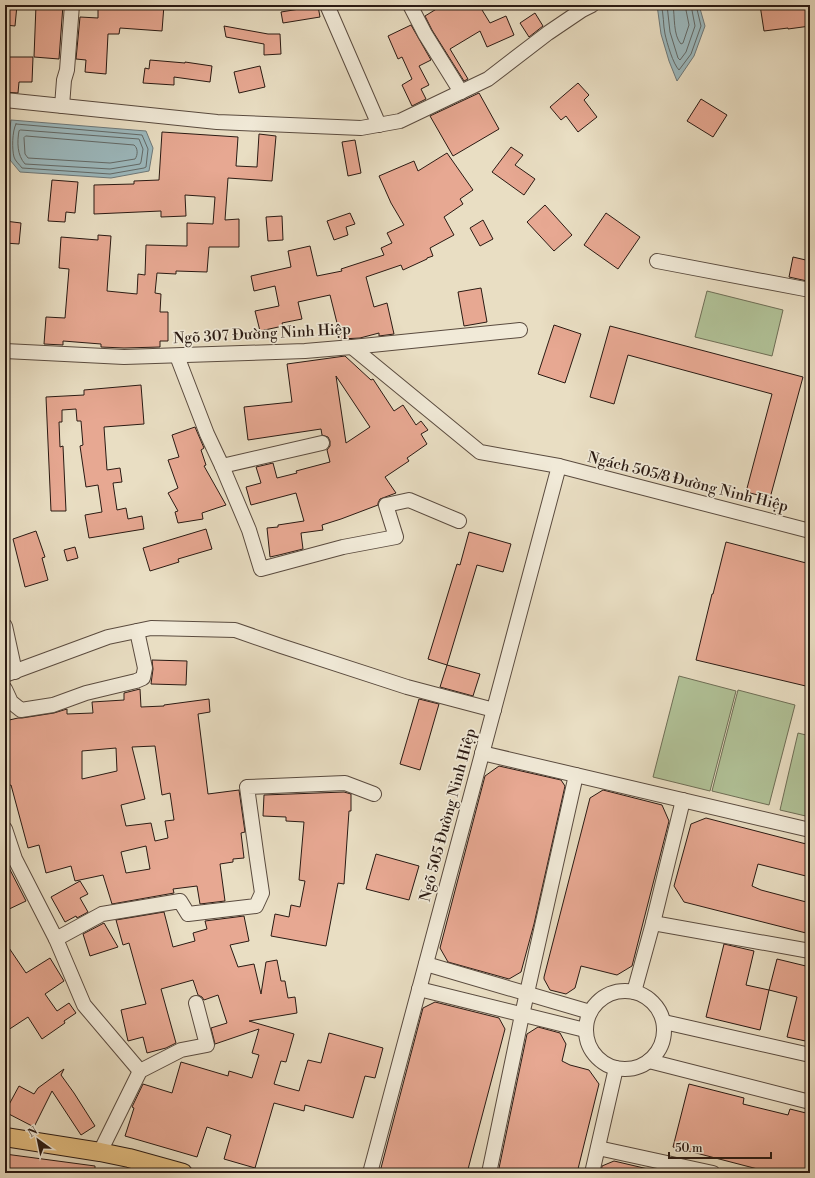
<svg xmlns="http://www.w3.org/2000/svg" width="815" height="1178" viewBox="0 0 815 1178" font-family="'Libre Bodoni',serif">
<rect width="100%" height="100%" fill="#e9dec3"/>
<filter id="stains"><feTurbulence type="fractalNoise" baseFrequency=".005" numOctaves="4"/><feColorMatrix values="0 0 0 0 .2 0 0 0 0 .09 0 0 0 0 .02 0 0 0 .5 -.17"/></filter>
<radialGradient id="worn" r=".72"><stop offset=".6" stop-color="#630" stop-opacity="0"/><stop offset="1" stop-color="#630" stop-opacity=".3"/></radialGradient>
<g fill="#b1c298" stroke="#6e6e56">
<polygon points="707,291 783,310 772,356 695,337"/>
<polygon points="679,676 736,691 710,791 653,777"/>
<polygon points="738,690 795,705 769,805 712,791"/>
<polygon points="798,733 810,736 810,817 780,810"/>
</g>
<g fill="#9cb9be" stroke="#6e797a">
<polygon points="657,5 699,5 705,26 694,56 677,81 669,61 661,34"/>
<polygon points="11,120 146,131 153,148 149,171 111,178 20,172 10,160 9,136"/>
</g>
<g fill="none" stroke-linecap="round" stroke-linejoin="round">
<g stroke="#636a68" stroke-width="1">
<path d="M 661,5 C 664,14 663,25 665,34 C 667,43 673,64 679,70 L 691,54 L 701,26 L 696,5"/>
<polyline points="667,5 670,32 678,58 680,60 686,52 695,26 691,5"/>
<path d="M 673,5 C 675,17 673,35 681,44 L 683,43 L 689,25 L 685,5"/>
<path d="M 16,124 L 142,135 L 148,149 L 146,167 L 144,168 L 110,174 L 22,168 C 20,165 15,161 14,157 C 12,150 12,131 16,124 Z"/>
<path d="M 21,130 L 139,139 L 143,149 L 141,162 L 140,164 L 110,169 L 25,164 C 17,155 17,142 19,131 Z"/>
<path d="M 26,136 L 134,145 C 138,148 138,155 135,159 L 110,163 L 28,158 L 25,154 L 24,138 Z"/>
</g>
</g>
<g fill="#e7a892" stroke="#2a1a13" fill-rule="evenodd">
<polygon points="6,5 17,5 15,26 5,25"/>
<polygon points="36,5 63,5 59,59 34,57"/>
<polygon points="98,5 164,5 162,31 120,28 119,34 108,34 106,74 85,72 86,60 76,59 80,17 98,18"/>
<polygon points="443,5 479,5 490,23 506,16 514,35 487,47 480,31 450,49 468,79 464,81 432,30 425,16"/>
<polygon points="760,5 810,5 810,26 788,29 788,28 764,31"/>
<polygon points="318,6 320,17 283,23 281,12"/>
<polygon points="535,13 543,26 529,37 520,23"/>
<polygon points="411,25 431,60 419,66 429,85 421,89 426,99 412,106 402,85 412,79 402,57 398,59 388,36"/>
<polygon points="224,26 268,34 280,34 281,54 264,55 264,44 226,37"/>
<polygon points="5,57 33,57 32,82 19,82 18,93 5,92"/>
<polygon points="150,60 185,63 185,62 212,66 210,82 174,77 174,85 143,83 145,68 149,69"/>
<polygon points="260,66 265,87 239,93 234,72"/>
<polygon points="578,83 589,95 584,100 597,117 578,132 566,116 561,120 550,107"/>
<polygon points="479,93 499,129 453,156 430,116"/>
<polygon points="701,99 727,115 713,137 687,121"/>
<polygon points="162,132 238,137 236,166 257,167 259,134 276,136 272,181 228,178 225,220 239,219 239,247 209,247 207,272 176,271 176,274 157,273 155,293 161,294 160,312 168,312 168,341 160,341 160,347 124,348 101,347 101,344 63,341 63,345 44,344 46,317 65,318 69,269 59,268 61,237 98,240 98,235 111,236 107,291 137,294 138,274 145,275 146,245 187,246 187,223 213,224 215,197 185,195 186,216 161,217 161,211 94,214 94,185 134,184 134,181 159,180"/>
<polygon points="355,140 361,173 348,176 342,142"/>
<polygon points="511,147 523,155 515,165 535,179 524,195 492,172"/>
<polygon points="447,153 473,190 460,199 463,204 444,217 454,235 430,248 433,256 427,258 427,259 403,270 401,265 366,277 374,307 387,303 394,334 379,336 379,333 360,338 341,339 330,295 298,302 302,319 282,323 283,326 260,331 255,311 279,306 275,286 254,291 251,276 291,267 288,251 310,246 317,276 342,271 341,269 384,255 381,248 392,243 387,233 404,225 391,203 379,176 414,161 418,171"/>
<polygon points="52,180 78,182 75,213 66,212 65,222 48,221"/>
<polygon points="545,205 572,235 554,251 527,222"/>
<polygon points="350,213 355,224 346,227 348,235 334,240 327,221"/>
<polygon points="606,213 640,237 618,269 584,245"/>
<polygon points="282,216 283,240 268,241 266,217"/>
<polygon points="483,220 493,239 480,246 470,228"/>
<polygon points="5,221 21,223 19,244 5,243"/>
<polygon points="793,257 810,261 810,266 807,281 789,277"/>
<polygon points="481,288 487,322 464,326 458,292"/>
<polygon points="554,325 581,334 565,383 538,374"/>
<polygon points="610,326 803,377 770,498 746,492 772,394 628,355 614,404 590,397"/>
<path d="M 345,356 L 371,380 L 373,379 L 394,411 L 403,405 L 416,425 L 421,421 L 428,430 L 421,434 L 427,444 L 407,458 L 409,461 L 385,477 L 396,493 L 380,499 L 378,503 L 378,505 L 341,519 L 322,525 L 323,530 L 301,533 L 303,549 L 279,555 L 270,557 L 267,528 L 278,527 L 278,525 L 304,521 L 296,493 L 251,505 L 246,487 L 261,483 L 256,467 L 273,463 L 277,478 L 297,473 L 296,471 L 330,462 L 327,450 L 330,446 L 330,441 L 328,437 L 322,435 L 321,429 L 248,440 L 244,407 L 292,402 L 287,364 ZM 336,376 L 370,427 L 346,443 Z"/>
<polygon points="141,385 144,424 104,427 107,470 120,468 122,482 113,483 117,510 126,508 128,519 142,516 144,529 89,538 85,515 102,512 98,485 86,487 80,446 83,445 81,421 77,421 76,409 62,410 62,422 59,422 60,447 63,446 66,511 51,511 46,397 84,395 84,390"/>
<polygon points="195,427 204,448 201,450 206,465 204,466 226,505 202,513 203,519 178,523 175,512 178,511 168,493 178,488 168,460 179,457 172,435"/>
<polygon points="206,529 212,549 178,559 179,562 150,571 143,548"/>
<polygon points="36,531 45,557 42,558 48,580 25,587 13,539"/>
<polygon points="469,532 511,544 503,572 477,565 447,665 428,659 457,564 460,565"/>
<polygon points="726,542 810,564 810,687 696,660 712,594 713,594"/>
<polygon points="75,547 78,558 67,561 64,550"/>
<polygon points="152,660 187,661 186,685 151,684 153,669"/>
<polygon points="447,665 480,674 473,696 440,687"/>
<path d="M 140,689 L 141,707 L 164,706 L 164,705 L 209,699 L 210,712 L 198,714 L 208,794 L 239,790 L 245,832 L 241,833 L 244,858 L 233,859 L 233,862 L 220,864 L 225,901 L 200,904 L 197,886 L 173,889 L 174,893 L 112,904 L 103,875 L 75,881 L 71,866 L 46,873 L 39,845 L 28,848 L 11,785 L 7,786 L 5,778 L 5,721 L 18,718 L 22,718 L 54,713 L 67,709 L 67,714 L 93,713 L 92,702 L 124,700 L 124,693 ZM 155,746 L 162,795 L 170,793 L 174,820 L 165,821 L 168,838 L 155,841 L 151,823 L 126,826 L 121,805 L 145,799 L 132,747 ZM 116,748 L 117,771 L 82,779 L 82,751 ZM 146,846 L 150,869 L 126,873 L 121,852 Z"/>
<polygon points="419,699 439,704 420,770 400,764"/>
<polygon points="499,766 561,780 565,786 534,924 521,972 509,979 448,962 440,948 485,776"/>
<polygon points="603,790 662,805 669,821 632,966 617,975 581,966 575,988 566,994 550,990 544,979 544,977 590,798"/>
<polygon points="344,792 351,794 351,811 349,811 344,884 338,883 326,946 271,936 275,914 289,917 291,905 300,907 305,881 299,880 304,822 286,821 286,817 263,816 264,795"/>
<polygon points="706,818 810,845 810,877 758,864 752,886 761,890 810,903 810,934 684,902 674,886 691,824"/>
<polygon points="376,854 419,866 409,900 366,889"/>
<polygon points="5,860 26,901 5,911"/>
<polygon points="80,881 88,894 80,898 88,912 77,918 76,916 65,922 51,897"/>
<polygon points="164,912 173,947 195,941 193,933 207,929 205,921 244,916 249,941 230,945 238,967 254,964 261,994 266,962 277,960 281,981 285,981 288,998 295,997 297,1013 249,1021 294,1034 286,1062 281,1061 274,1084 299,1091 308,1060 321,1063 329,1033 383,1048 375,1078 365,1076 353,1118 305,1105 304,1111 274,1103 255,1168 224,1159 231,1135 207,1127 197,1157 125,1136 134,1108 132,1107 143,1084 172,1093 181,1062 228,1076 229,1071 252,1078 259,1055 252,1053 259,1029 215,1044 211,1028 227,1023 218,995 204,1000 202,997 198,995 193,980 161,989 176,1043 166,1048 147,1053 143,1037 128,1041 121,1010 146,1004 129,943 123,945 116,920"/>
<polygon points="104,923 118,947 90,956 83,934"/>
<polygon points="5,942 26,973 50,958 64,981 45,994 57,1011 69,1003 76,1013 64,1021 65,1023 42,1039 28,1017 5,1032"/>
<polygon points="724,944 754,951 746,985 769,990 760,1030 706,1017"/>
<polygon points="777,959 810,967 810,1042 787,1037 797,997 769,990"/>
<polygon points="435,1002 499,1018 505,1029 467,1173 384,1173 381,1168 423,1008"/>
<polygon points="538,1027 560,1033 566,1044 562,1061 570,1065 589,1070 599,1084 577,1173 498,1173 527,1034"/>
<polygon points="64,1069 61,1075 74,1093 95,1126 81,1135 52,1091 34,1127 5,1112 19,1086 34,1094 38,1088"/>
<polygon points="689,1084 744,1098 743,1104 788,1115 790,1109 810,1114 810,1173 773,1173 673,1147"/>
<polygon points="5,1154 95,1166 95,1173 5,1173"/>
<polygon points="614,1161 648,1169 647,1173 601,1173 602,1166"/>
</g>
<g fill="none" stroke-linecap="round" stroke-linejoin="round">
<defs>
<g id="minor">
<polyline points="327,5 379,125"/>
<polyline points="410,5 425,34 461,92"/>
<polyline points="5,100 217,122 361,128 400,121 488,79 548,33 582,10 592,5"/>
<polyline points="62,106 64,80 67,70 72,5"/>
<polyline points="657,261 810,290"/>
<polyline points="352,347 480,452 559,466 810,531"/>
<polyline points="5,351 124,357 305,351 352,347 520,330"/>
<polyline points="177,356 207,434 222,466 322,443"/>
<polyline points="222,466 249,530 261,569 343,547 396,537 386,505 409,500 459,521"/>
<polyline points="5,626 15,672"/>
<polyline points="5,675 108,637 151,628 235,630 281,646 407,687 494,710"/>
<polyline points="5,689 11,702 21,710 53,705 86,693 136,681 143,678 145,668 137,631"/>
<polyline points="482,753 810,830"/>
<polyline points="5,829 15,859 56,939 84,1005 140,1071"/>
<polyline points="653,923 810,951"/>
<polyline points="56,939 102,914 180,901 188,914 256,906 262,893 257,859 247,787 345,783 374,794"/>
<polyline points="426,964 590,1012"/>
<polyline points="419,989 585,1030"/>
<circle cx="625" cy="1030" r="39"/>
<polyline points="634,992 653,923 683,800"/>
<polyline points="664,1022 810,1055"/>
<polyline points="649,1061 810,1102"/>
<polyline points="598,1148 713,1173"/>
<polyline points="100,1152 140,1071 181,1050 207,1045 196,1003"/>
<polyline points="370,1173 559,466"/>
<polyline points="489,1173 522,1015 576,775"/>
<polyline points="592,1173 616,1068"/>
</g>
<polyline id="major" points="5,1137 100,1152 129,1158 183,1173"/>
</defs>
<use href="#minor" stroke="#5a4b3f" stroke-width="16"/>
<use href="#major" stroke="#2a1a13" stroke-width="20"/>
<use href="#minor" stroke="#f1ead8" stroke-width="14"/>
<use href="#major" stroke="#e4bf82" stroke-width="18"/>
</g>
<g text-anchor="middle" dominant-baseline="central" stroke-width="3.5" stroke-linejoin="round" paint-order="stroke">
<g font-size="15" fill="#2a1a13" stroke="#f1ead8">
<text transform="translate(262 334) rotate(-3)">Ngõ 307 Đường Ninh Hiệp</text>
<text transform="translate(688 482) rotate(14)">Ngách 505/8 Đường Ninh Hiệp</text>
<text transform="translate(448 815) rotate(-75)">Ngõ 505 Đường Ninh Hiệp</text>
</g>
</g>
<rect width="815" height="1178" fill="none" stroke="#e9dec3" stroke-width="20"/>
<rect x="6" y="6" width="803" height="1166" fill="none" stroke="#2a1a13" stroke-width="2"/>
<rect x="10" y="10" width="795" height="1158" fill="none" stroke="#2a1a13"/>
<g transform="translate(38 1140) rotate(327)" stroke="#f1ead8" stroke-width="3" paint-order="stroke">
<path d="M0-3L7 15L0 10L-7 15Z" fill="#2a1a13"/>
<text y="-6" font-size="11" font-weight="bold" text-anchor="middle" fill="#2a1a13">N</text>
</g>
<path d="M669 1152v6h102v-6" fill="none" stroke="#2a1a13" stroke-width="2"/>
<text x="675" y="1152" font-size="12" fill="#2a1a13" stroke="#f1ead8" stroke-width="3" paint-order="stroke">50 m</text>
<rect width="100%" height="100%" filter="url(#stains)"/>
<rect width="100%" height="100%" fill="url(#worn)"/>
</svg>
